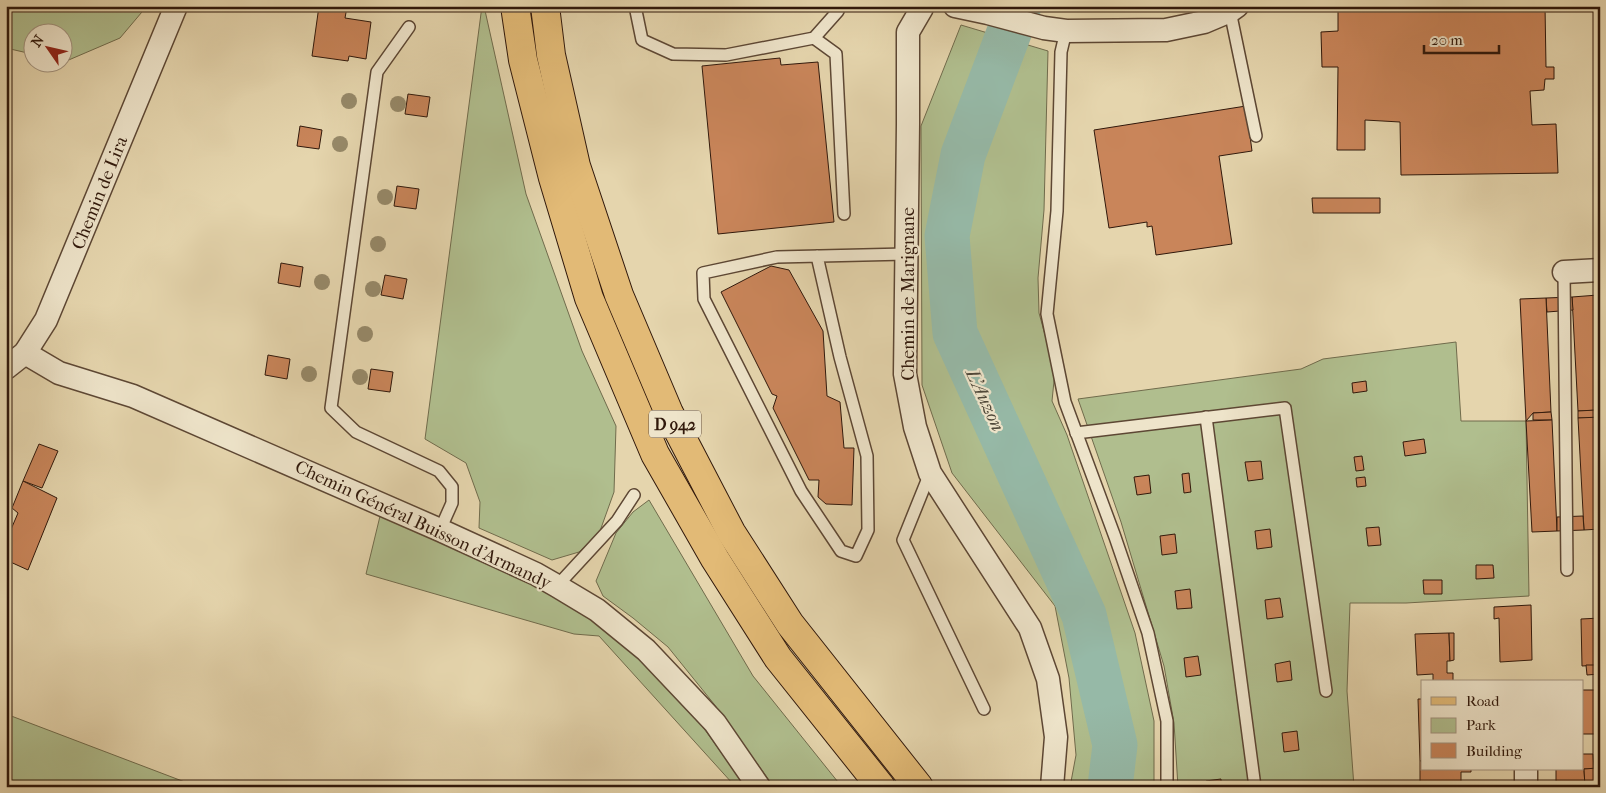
<svg xmlns="http://www.w3.org/2000/svg" width="1606" height="793" viewBox="0 0 1606 793" font-family="'IM FELL French Canon',serif">
<rect width="100%" height="100%" fill="#e5d5ad"/>
<filter id="stains"><feTurbulence type="fractalNoise" baseFrequency=".004" numOctaves="4"/><feColorMatrix values="0 0 0 0 .2 0 0 0 0 .09 0 0 0 0 .02 0 0 0 .5 -.17"/></filter>
<radialGradient id="worn" r=".72"><stop offset=".6" stop-color="#630" stop-opacity="0"/><stop offset="1" stop-color="#630" stop-opacity=".3"/></radialGradient>
<g fill="#b0be8e" stroke="#706b4c">
<polygon points="6,6 147,6 120,38 64,62 62,62 62,32 32,32 32,54 6,48"/>
<polygon points="482,6 484,6 526,194 582,351 616,426 614,492 600,531 579,552 552,560 479,528 480,502 466,463 425,439"/>
<polygon points="961,25 1048,51 1044,210 1038,278 1039,313 1055,371 1052,401 1067,435 1135,633 1154,721 1154,787 1070,787 1076,755 1069,678 1055,606 952,473 922,385 921,126"/>
<polygon points="1456,342 1461,421 1526,421 1529,596 1406,603 1350,603 1347,691 1354,787 1178,787 1174,723 1164,666 1121,522 1078,399 1301,369 1323,359"/>
<polygon points="649,500 753,676 842,787 774,787 714,704 668,647 633,618 603,596 596,581 616,533 633,512"/>
<polygon points="381,512 531,583 572,605 636,652 700,723 746,787 733,787 733,784 599,636 574,634 366,574"/>
<polygon points="6,714 198,787 6,787"/>
</g>
<g fill="none" stroke-linecap="round" stroke-linejoin="round">
<polyline stroke="#96b9a7" stroke-width="45" points="1019,6 963,155 947,236 955,333 1084,615 1115,745 1110,787"/>
</g>
<g fill="#c9855a" stroke="#30180b">
<polygon points="319,6 347,7 345,18 371,22 366,59 349,56 348,61 312,56"/>
<polygon points="1338,6 1364,6 1364,8 1402,8 1402,6 1545,6 1546,67 1554,67 1554,79 1545,79 1544,90 1530,91 1532,125 1556,124 1558,173 1401,175 1400,122 1365,120 1365,150 1337,150 1338,67 1322,67 1321,32 1338,31"/>
<polygon points="780,58 781,65 818,62 834,222 718,234 702,66"/>
<polygon points="408,94 430,97 427,117 405,114"/>
<polygon points="1246,106 1252,151 1219,156 1232,244 1156,255 1152,226 1147,227 1147,222 1109,228 1094,130"/>
<polygon points="300,126 322,130 319,149 297,146"/>
<polygon points="397,186 419,189 416,209 394,206"/>
<polygon points="1312,198 1380,198 1380,213 1313,213"/>
<polygon points="281,263 303,267 300,287 278,283"/>
<polygon points="771,266 789,270 823,331 827,396 840,402 844,448 854,448 852,505 826,504 818,497 819,480 809,480 773,408 777,396 772,394 721,292"/>
<polygon points="385,275 407,279 403,299 381,295"/>
<polygon points="1598,295 1600,337 1600,410 1578,411 1572,297"/>
<polygon points="1572,297 1573,310 1547,312 1546,298"/>
<polygon points="1546,298 1551,412 1533,413 1526,421 1520,299"/>
<polygon points="268,355 290,359 287,379 265,375"/>
<polygon points="371,369 393,372 390,392 368,389"/>
<polygon points="1366,381 1367,391 1353,393 1352,383"/>
<polygon points="1596,410 1597,418 1578,418 1578,411"/>
<polygon points="1551,412 1552,420 1533,420 1533,413"/>
<polygon points="1600,417 1600,529 1584,530 1578,418"/>
<polygon points="1552,420 1557,531 1532,532 1526,421"/>
<polygon points="1424,439 1426,453 1405,456 1403,442"/>
<polygon points="39,444 58,451 42,488 23,481"/>
<polygon points="1362,456 1364,470 1356,471 1354,457"/>
<polygon points="1261,461 1263,479 1248,481 1245,462"/>
<polygon points="1189,473 1191,492 1184,493 1182,474"/>
<polygon points="1149,475 1151,493 1137,495 1134,477"/>
<polygon points="1365,477 1366,486 1357,487 1356,478"/>
<polygon points="23,481 57,498 28,570 6,560 6,541 18,513 12,508"/>
<polygon points="1583,516 1584,530 1557,531 1557,517"/>
<polygon points="1379,527 1381,545 1368,546 1366,528"/>
<polygon points="1270,529 1272,547 1257,549 1255,531"/>
<polygon points="1175,534 1177,553 1162,555 1160,536"/>
<polygon points="1476,565 1493,565 1494,578 1476,579"/>
<polygon points="1423,580 1442,580 1442,594 1424,594"/>
<polygon points="1190,589 1192,608 1177,609 1175,591"/>
<polygon points="1280,598 1283,617 1267,619 1265,600"/>
<polygon points="1531,605 1532,660 1500,662 1499,618 1494,619 1494,607"/>
<polygon points="1600,618 1600,665 1582,666 1581,619"/>
<polygon points="1449,633 1450,661 1447,661 1447,673 1453,673 1453,682 1433,682 1433,674 1417,675 1415,634"/>
<polygon points="1449,633 1454,633 1454,660 1450,661"/>
<polygon points="1198,656 1201,675 1186,677 1184,658"/>
<polygon points="1290,661 1292,680 1277,682 1275,664"/>
<polygon points="1586,665 1600,665 1600,674 1587,675"/>
<polygon points="1582,690 1595,690 1596,734 1582,734"/>
<polygon points="1418,699 1422,699 1422,761 1420,761"/>
<polygon points="1297,731 1299,750 1284,752 1282,733"/>
<polygon points="1582,754 1593,754 1594,769 1584,769 1585,787 1556,787 1556,769 1582,769"/>
<polygon points="1420,761 1422,761 1422,769 1471,769 1471,772 1461,772 1461,787 1420,787"/>
<polygon points="1597,768 1598,786 1585,787 1584,769"/>
<polygon points="1221,779 1221,787 1206,787 1206,781"/>
</g>
<g fill="none" stroke-linecap="round" stroke-linejoin="round">
<defs>
<g id="service">
<polyline points="635,6 642,40 673,54 726,55 814,38 838,11 840,6"/>
<polyline points="1230,11 1256,136"/>
<polyline points="409,27 377,72 331,408 356,432 439,471 452,487 452,503 440,530"/>
<polyline points="1066,31 1061,52 1057,211 1047,314 1065,402 1115,537 1148,633 1167,721 1167,787"/>
<polyline points="814,38 836,54 844,214"/>
<polyline points="817,256 840,357 867,456 868,530 856,556 841,551 801,491 704,299 703,273 777,257 906,254"/>
<polyline points="1564,272 1567,570"/>
<polyline points="1206,417 1255,787"/>
<polyline points="1076,433 1285,408 1326,691"/>
<polyline points="930,473 903,540 984,709"/>
<polyline points="557,586 617,521 634,495"/>
</g>
<g id="minor">
<polyline points="955,6 988,13 1044,28 1066,31 1166,30 1204,22 1230,11 1237,6"/>
<polyline points="922,8 908,32 908,124 905,374 915,427 930,473 1030,628 1048,679 1056,737 1052,787"/>
<polyline points="1564,272 1600,270"/>
<polyline points="25,353 59,373 133,396 440,530 536,574 557,586 597,610 646,650 715,723 759,787"/>
<polyline points="6,368 25,353 46,320 176,6"/>
<polyline points="1526,769 1526,787"/>
</g>
<g id="primary">
<polyline points="515,6 523,60 553,178 589,298 655,454 715,559 778,658 881,787"/>
<polyline points="545,6 551,55 576,166 619,295 669,413 731,532 790,624 919,787"/>
</g>
</defs>
<use href="#service" stroke="#5d4734" stroke-width="14"/>
<use href="#minor" stroke="#5d4734" stroke-width="25"/>
<use href="#primary" stroke="#30180b" stroke-width="30"/>
<use href="#service" stroke="#eee4ca" stroke-width="11"/>
<use href="#minor" stroke="#eee4ca" stroke-width="22"/>
<use href="#primary" stroke="#e2ba76" stroke-width="28"/>
</g>
<g fill="#968969">
<circle cx="349" cy="101" r="8"/>
<circle cx="398" cy="104" r="8"/>
<circle cx="340" cy="144" r="8"/>
<circle cx="385" cy="197" r="8"/>
<circle cx="378" cy="244" r="8"/>
<circle cx="322" cy="282" r="8"/>
<circle cx="373" cy="289" r="8"/>
<circle cx="365" cy="334" r="8"/>
<circle cx="309" cy="374" r="8"/>
<circle cx="360" cy="377" r="8"/>
</g>
<g text-anchor="middle" dominant-baseline="central" stroke-width="4.5" stroke-linejoin="round" paint-order="stroke">
<rect fill="#eee4ca" stroke="#695544" stroke-width="1" x="649" y="410.5" width="52" height="27" rx="4"/>
<g font-size="16" font-weight="bold" fill="#30180b">
<text x="675" y="424">D 942</text>
</g>
<g font-size="18" fill="#30180b" stroke="#eee4ca">
<text transform="translate(100 193) rotate(-68)">Chemin de Lira</text>
<text transform="translate(908 294) rotate(-90)">Chemin de Marignane</text>
<text transform="translate(423 525) rotate(25)">Chemin Général Buisson d'Armandy</text>
</g>
<g font-size="19" font-style="italic" fill="#4f483a" stroke="#eee4ca">
<text transform="translate(985 400) rotate(65)">L'Auzon</text>
</g>
</g>
<rect width="1606" height="793" fill="none" stroke="#e5d5ad" stroke-width="25"/>
<rect x="8" y="8" width="1591" height="778" fill="none" stroke="#30180b" stroke-width="2.5"/>
<rect x="12" y="12" width="1581" height="768" fill="none" stroke="#30180b"/>
<rect x="1421" y="680" width="162" height="90" fill="#eee4ca" stroke="#a2927e"/>
<rect x="1431" y="697" width="25" height="8" fill="#e2ba76" stroke="#a2927e"/>
<text x="1466" y="706" font-size="15" fill="#30180b">Road</text>
<rect x="1431" y="718" width="25" height="15" fill="#b0be8e" stroke="#a2927e"/>
<text x="1466" y="730" font-size="15" fill="#30180b">Park</text>
<rect x="1431" y="743" width="25" height="15" fill="#c9855a" stroke="#a2927e"/>
<text x="1466" y="756" font-size="15" fill="#30180b">Building</text>
<g transform="translate(48 48) rotate(304)"><circle r="24" fill="#eee4ca" stroke="#a2927e"/>
<path d="M0-4L9 19L0 12L-9 19Z" fill="#8f2418"/>
<text y="-8" font-size="14" font-weight="bold" text-anchor="middle" fill="#30180b">N</text>
</g>
<path d="M1424 45v8h75v-8" fill="none" stroke="#30180b" stroke-width="2.5"/>
<text x="1431" y="45" font-size="15" fill="#30180b" stroke="#eee4ca" stroke-width="4" paint-order="stroke">20 m</text>
<rect width="100%" height="100%" filter="url(#stains)"/>
<rect width="100%" height="100%" fill="url(#worn)"/>
</svg>
